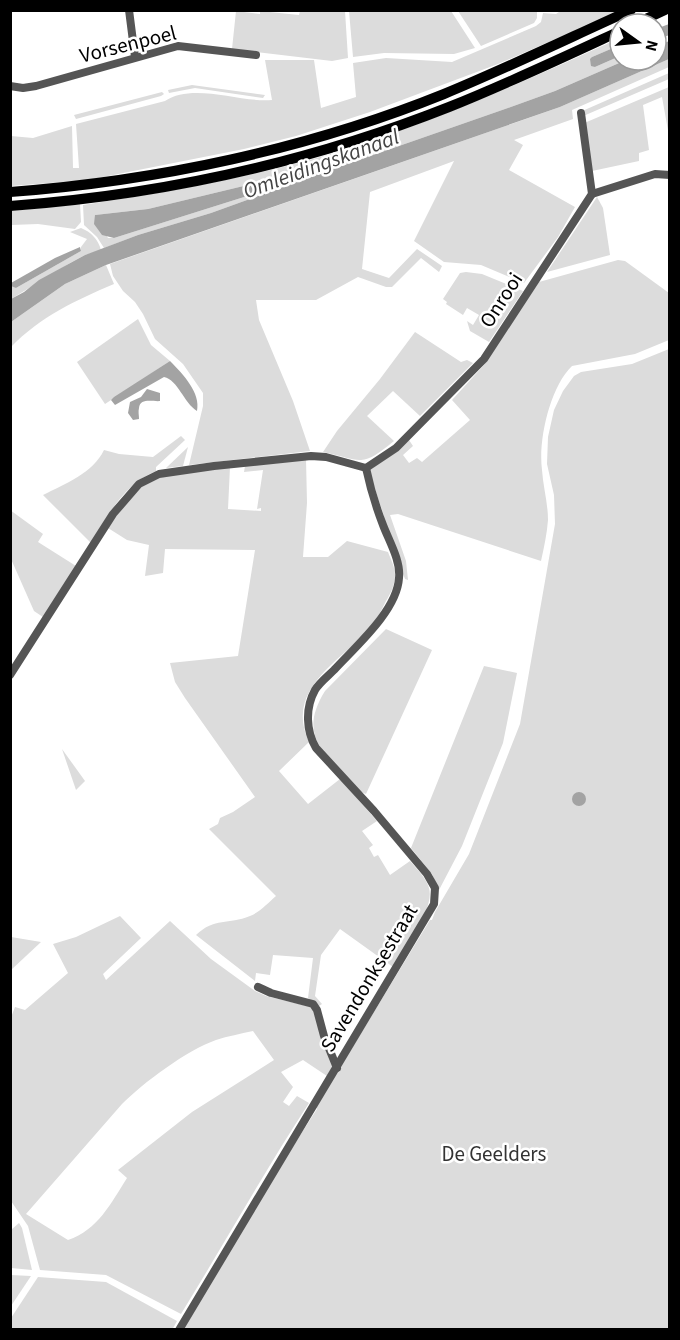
<svg xmlns="http://www.w3.org/2000/svg" width="680" height="1340" viewBox="0 0 680 1340" font-family="'Source Sans 3',sans-serif">
<rect width="100%" height="100%" fill="#fff"/>
<g fill="#dcdcdc" fill-rule="evenodd">
<path d="M 562,10 L 620,11 L 498,64 L 370,112 L 296,136 L 244,149 L 88,180 L 11,186 L 11,136 L 33,138 L 72,126 L 73,168 L 79,168 L 76,124 L 165,101 C 193,82 241,103 272,100 L 265,60 L 314,60 L 321,108 L 356,97 L 353,63 L 386,58 L 452,62 L 536,26 L 541,22 L 543,13 L 556,14 Z"/>
<polygon points="236,11 260,14 260,11 299,15 300,11 345,11 348,58 332,61 232,49"/>
<polygon points="349,11 451,11 475,48 454,54 384,53 353,57"/>
<polygon points="458,11 537,11 537,18 534,23 481,46"/>
<path d="M 620,38 L 620,45 L 592,57 L 595,67 L 620,56 L 620,60 L 626,60 L 555,91 L 505,109 L 333,169 L 211,213 L 138,235 L 104,248 L 97,237 L 84,225 L 83,205 C 169,192 254,177 337,152 C 434,122 527,80 620,38 ZM 314,169 L 315,172 L 295,181 L 114,238 L 108,238 L 95,215 L 148,209 Z"/>
<polygon points="669,59 669,67 572,110 573,119 514,140 523,145 509,170 575,207 558,237 524,283 481,265 444,262 414,241 454,161 370,192 362,269 389,278 417,249 442,266 439,272 421,258 392,287 386,287 358,277 316,300 256,300 259,320 293,401 310,451 189,465 203,406 203,393 183,364 155,339 143,314 135,302 123,291 113,276 110,264 560,107"/>
<polygon points="669,73 669,79 581,117 580,112"/>
<polygon points="192,85 265,95 263,98 195,88 169,93 168,90"/>
<polygon points="669,87 669,136 662,97 643,105 649,150 639,153 639,161 592,171 582,124"/>
<polygon points="162,92 164,94 161,96 76,119 74,115"/>
<polygon points="597,197 603,208 610,255 547,272"/>
<polygon points="80,204 81,222 75,229 38,224 11,225 11,211"/>
<path d="M 81,228 C 91,232 98,239 101,250 L 85,255 L 70,263 L 11,299 L 11,285 L 16,288 L 81,251 L 81,247 L 87,239 L 70,232 Z"/>
<path d="M 618,260 L 625,261 L 669,293 L 669,340 L 635,354 L 572,366 C 550,387 538,440 542,470 C 543,486 548,503 548,520 C 547,534 544,547 541,561 L 398,514 L 390,515 L 406,561 L 408,580 L 405,579 L 383,520 L 384,516 L 369,471 L 409,440 L 413,446 L 403,455 L 409,463 L 417,458 L 422,462 L 470,420 L 452,400 L 484,365 L 539,282 Z"/>
<path d="M 106,265 L 114,284 C 76,300 40,317 11,347 L 11,322 L 65,284 Z"/>
<polygon points="466,272 482,274 523,291 489,342 470,331 467,321 473,325 479,315 467,308 463,315 446,304 447,302 443,299 460,273"/>
<polygon points="138,319 151,345 170,361 105,404 77,362"/>
<path d="M 415,332 L 461,362 L 467,360 L 473,363 L 420,416 L 393,391 L 367,416 L 394,441 C 360,469 362,460 323,452 L 337,431 L 380,379 Z"/>
<polygon points="669,349 669,1329 183,1330 267,1187 317,1109 316,1107 430,920 432,920 435,912 469,854 520,724 555,524 554,495 547,464 548,437 554,410 563,391 574,376 581,372 632,364"/>
<path d="M 181,436 L 185,440 L 156,467 L 156,471 C 124,484 108,515 91,543 L 43,495 C 65,484 93,473 104,450 L 119,454 L 153,457 Z"/>
<polygon points="188,447 183,466 166,468"/>
<path d="M 306,459 L 307,503 L 303,557 L 328,557 L 347,541 L 388,552 C 391,560 395,567 395,575 C 395,584 391,593 386,601 C 381,611 376,621 369,629 C 340,662 284,689 309,742 L 279,771 L 308,804 L 340,779 L 377,821 L 362,831 L 373,845 L 369,848 L 374,857 L 378,855 L 390,875 L 410,861 C 417,869 426,878 429,888 C 435,910 404,948 393,967 L 340,929 L 321,955 L 315,996 L 322,1004 L 319,1006 L 308,998 L 313,958 L 273,955 L 270,975 L 256,973 L 255,981 L 196,935 C 215,917 228,925 250,916 C 260,912 268,903 276,896 L 209,829 L 218,824 L 220,818 L 233,812 L 255,797 L 185,698 L 175,682 L 170,663 L 238,656 L 255,550 L 165,549 L 163,573 L 145,576 L 149,545 L 127,540 L 108,528 L 121,508 L 141,487 L 157,477 L 230,467 L 228,509 L 261,511 L 261,508 L 257,509 L 263,470 L 244,472 L 245,466 Z"/>
<polygon points="10,510 43,534 38,542 76,566 43,617 34,611 11,559"/>
<path d="M 386,629 L 432,650 L 366,794 L 359,791 C 329,756 295,739 325,691 Z"/>
<polygon points="484,666 517,673 503,743 462,846 439,890 432,874 411,848"/>
<polygon points="62,749 85,781 76,790"/>
<path d="M 120,916 L 141,938 L 103,974 L 106,980 L 170,921 L 211,959 L 255,991 L 266,996 L 311,1007 L 315,1011 L 333,1065 L 327,1076 L 303,1060 L 281,1072 L 293,1087 L 283,1102 L 289,1106 L 297,1096 L 309,1103 C 264,1172 224,1244 181,1314 L 106,1275 L 40,1270 L 28,1226 L 11,1201 L 10,1020 L 15,1007 L 25,1010 L 68,973 L 53,944 L 76,937 ZM 253,1031 L 274,1060 L 192,1112 L 118,1170 L 127,1178 C 111,1203 98,1230 68,1240 L 26,1214 L 122,1104 C 143,1083 187,1050 216,1040 C 228,1036 240,1034 253,1031 Z"/>
<polygon points="11,937 41,942 11,970 10,970"/>
<polygon points="19,1223 22,1228 32,1270 11,1268 11,1230"/>
<polygon points="11,1275 31,1276 11,1306 10,1275"/>
<polygon points="38,1277 106,1282 177,1321 172,1330 11,1329 11,1318"/>
</g>
<g fill="#a3a3a3">
<polygon points="669,24 669,35 656,41 656,29"/>
<polygon points="669,41 669,59 560,107 106,265 65,284 11,322 11,299 24,292 39,280 85,255 138,235 211,213 333,169 505,109 555,91 626,60 656,60 656,47"/>
<polygon points="620,45 620,56 595,67 591,66 590,59 592,57"/>
<polygon points="314,169 316,172 295,181 114,238 102,235 94,224 95,215 148,209"/>
<polygon points="80,247 81,251 16,288 11,286 11,283 55,258"/>
<path d="M 170,361 C 183,374 201,393 197,411 C 184,403 178,380 164,377 L 115,405 L 111,400 L 114,397 Z"/>
<path d="M 147,389 L 160,393 L 160,401 C 154,402 140,397 139,408 C 138,412 139,415 139,419 L 133,420 L 128,413 L 130,402 L 141,397 Z"/>
<circle cx="579" cy="799" r="7"/>
</g>
<g fill="none" stroke-linecap="round" stroke-linejoin="round">
<g stroke="#555" stroke-width="8">
<polyline points="129,10 135,57"/>
<polyline points="10,86 23,88 36,86 178,46 256,55"/>
<polyline points="592,194 655,174 670,175"/>
<polyline points="366,468 396,448 484,359 592,194 581,113"/>
<polyline points="10,675 113,514 139,484 159,474 214,466 311,456 326,457 366,468"/>
<polyline points="258,987 271,993 313,1004 317,1010 324,1036 337,1068"/>
<path d="M 179,1330 L 434,904 L 435,888 L 427,874 L 374,811 L 316,748 C 306,731 305,708 315,690 C 319,683 328,676 334,670 C 355,647 397,611 399,578 C 401,561 389,541 383,525 C 376,507 370,487 366,468"/>
</g>
<g stroke="#000" stroke-width="10">
<polyline points="635,24 665,10"/>
<path d="M 10,192 C 157,181 308,149 444,94 C 507,68 569,38 631,10"/>
<path d="M 10,206 C 160,195 310,162 449,107 C 507,84 564,57 620,31"/>
</g>
</g>
<g text-anchor="middle" dominant-baseline="central" stroke-width="5" stroke-linejoin="round" paint-order="stroke">
<g font-size="21" fill="#000" stroke="#fff">
<text transform="translate(128 44) rotate(-14)">Vorsenpoel</text>
<text transform="translate(501 300) rotate(-57)">Onrooi</text>
<text transform="translate(369 978) rotate(-59)">Savendonksestraat</text>
</g>
<g font-size="21" fill="#333" stroke="#fff">
<text x="494" y="1154">De Geelders</text>
</g>
<g font-size="22" font-style="italic" fill="#444" stroke="#fff">
<text transform="translate(321 164) rotate(-20)">Omleidingskanaal</text>
</g>
</g>
<rect width="680" height="1340" fill="none" stroke="#000000" stroke-width="24"/>
<g transform="translate(638 42) rotate(105)"><circle r="28" fill="#ffffff" stroke="#999999" stroke-width="1.5"/>
<path d="M0-4.5L10 22L0 15L-10 22Z" fill="#000000"/>
<text y="-9" font-size="16" font-weight="bold" text-anchor="middle" fill="#000000">N</text>
</g>
</svg>
